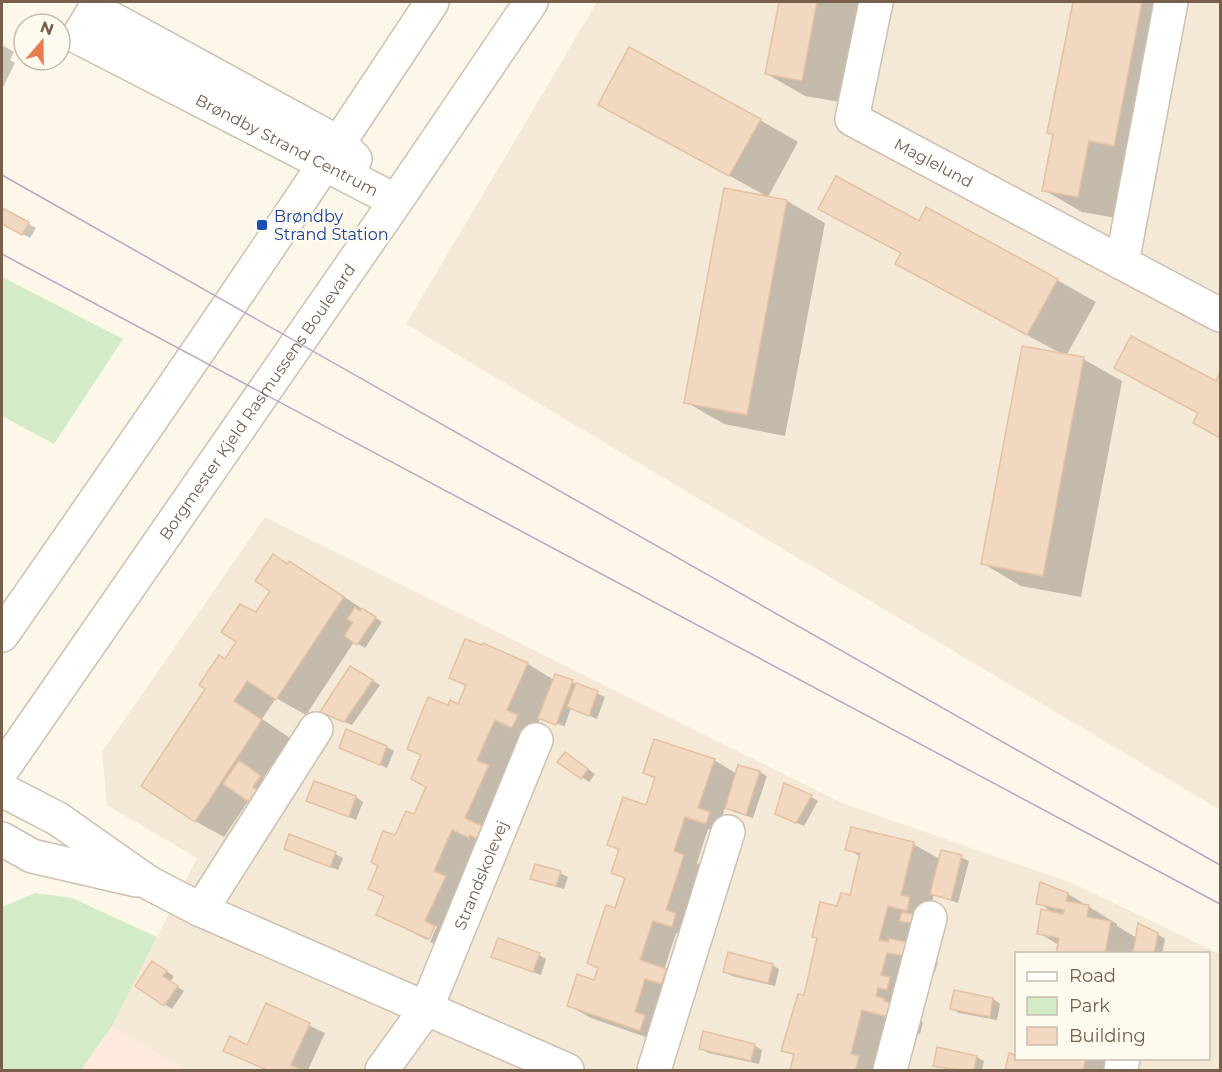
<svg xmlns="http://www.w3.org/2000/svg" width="1222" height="1072" font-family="Montserrat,sans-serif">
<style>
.residential{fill:#f4e9d7;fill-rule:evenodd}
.commercial{fill:#fde9dd}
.green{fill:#d3ebc7}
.shadow{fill:#0003}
.building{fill:#f2d8c1;stroke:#e5c0a1;stroke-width:1.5}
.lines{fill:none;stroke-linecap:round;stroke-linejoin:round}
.minor-casing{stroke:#cfbfae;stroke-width:36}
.minor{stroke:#fff;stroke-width:33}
.tram{stroke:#bba6c8;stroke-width:1.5}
.transit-dot{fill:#1a4fb4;stroke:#fffaf0;stroke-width:2}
.labels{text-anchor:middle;stroke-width:5;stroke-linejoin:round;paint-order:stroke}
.street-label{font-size:16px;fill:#785f4c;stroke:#fffaf0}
.transit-label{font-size:16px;fill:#164399;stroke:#fffaf0;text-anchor:start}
</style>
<rect width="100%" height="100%" fill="#fdf7e9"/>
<g class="residential">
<path d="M597,2H1220V810L406,324Z"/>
<path d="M265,517L842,803L1072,883L1220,954V1070H185L112,1026L197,858L107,805L102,752ZM1016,954H1208V1058H1016Z"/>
</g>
<path class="commercial" d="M112,1026L185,1070H81Z"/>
<g class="green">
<path d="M2,277L123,339L54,444L2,416Z"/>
<path d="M35,893L72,898L157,937L112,1026L81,1070H2V907Z"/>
</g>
<g class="shadow">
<path d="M781,2H884L840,102L805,96L767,74Z"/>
<path d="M1074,2H1185L1116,218L1082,212L1044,190L1055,135L1049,132Z"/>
<path d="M2,45L14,52L10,60L15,63L2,89Z"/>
<path d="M600,105L760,120L798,142L768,197Z"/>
<path d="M787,201L825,223L785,436L724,424L686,402Z"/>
<path d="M820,208L919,223L1057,280L1096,302L1066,356L1083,359L1122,381L1081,597L1021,586L982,563L1062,354L936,286L902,254Z"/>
<path d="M2,210L36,228L30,238L2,223Z"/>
<path d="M1220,375V437L1195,423Z"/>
<path d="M274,556L319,580L382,622L365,648L354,642L306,715L276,698L262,719L290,738L263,778L268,781L257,805L249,800L224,837L195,821L226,660L272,591Z"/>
<path d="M483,644L528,664L554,680L572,682L605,697L597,719L571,708L564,728V726L540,718L459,955L430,942L437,926H434L427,940L378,915L386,897L370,888L396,837L415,816L427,788L422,756L408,748L448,707L459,706L467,687L450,677Z"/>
<path d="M351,668L380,685L352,725L329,716Z"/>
<path d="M387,747L394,751L387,768L341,748Z"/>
<path d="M573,758L595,774L589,782L559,762Z"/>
<path d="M714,760L737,774L739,767L760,772L767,776L753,818L734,812L725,807L721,820L729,836L708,829L697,863L707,869L695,939L676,933L664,970L689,984L663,1043L591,1018L568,1005L595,982L626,880L613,872L620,851L608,844L647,807L656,779L644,773Z"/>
<path d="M356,797L363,802L356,820L308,800Z"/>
<path d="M811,797L818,801L804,826L776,814Z"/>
<path d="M913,844L940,859L961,857L969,861L958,903L934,894L930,910L911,946L938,962L935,972L916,969L905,1012L923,1022L920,1034L891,1026L881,1070H791L795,1056L783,1050L838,908L851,896L861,857L847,849Z"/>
<path d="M285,849L335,854L343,858L338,870Z"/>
<path d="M560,873L568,877L564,889L540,882L532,878Z"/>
<path d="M1068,894L1117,924V926L1137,938L1157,934L1165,939L1162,954H1057L1059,945L1039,933L1054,913L1038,903Z"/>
<path d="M539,955L546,959L541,975L493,957Z"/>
<path d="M152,963L174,976L170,982L184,991L172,1009L137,986Z"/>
<path d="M772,965L779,969L775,986L732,976L725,972Z"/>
<path d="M993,999L1000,1004L997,1020L959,1013L951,1009Z"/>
<path d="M267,1005L325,1033L308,1070H266L225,1050L248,1047Z"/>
<path d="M704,1033L755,1046L762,1050L759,1064L708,1053L701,1048Z"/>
<path d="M1010,1055L1016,1056V1058H1118L1115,1070H1008Z"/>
<path d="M977,1057L984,1061L982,1070H950L935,1065Z"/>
</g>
<g class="building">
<path d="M779,2H817L802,81L765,74Z"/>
<path d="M1073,2H1142L1114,146L1089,141L1078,197L1042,191L1053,134L1047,133Z"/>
<path d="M629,47L761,119L729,176L598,105Z"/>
<path d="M836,176L919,221L926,207L1058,279L1027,335L895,264L901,253L818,209Z"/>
<path d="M724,188L787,200L747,415L684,403Z"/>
<path d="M2,208L29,222L22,235L2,224Z"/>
<path d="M1131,336L1216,381L1220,372V438L1193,423L1198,413L1114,368Z"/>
<path d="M1022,346L1084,357L1043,576L981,564Z"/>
<path d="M273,554L287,564L289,561L344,597L276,700L247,681L234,701L262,720L195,822L141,786L205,689L199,685L219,655L225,659L236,642L221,632L240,604L256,612L270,591L255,581Z"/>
<path d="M355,607L360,611L362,608L376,617L357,645L344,636L353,622L347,619Z"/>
<path d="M465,639L482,645L483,643L528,663L507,710L518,715L512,728L495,720L477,760L489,765L465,818L482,826L477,839L470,835L469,838L452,830L434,871L446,876L425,921L435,926L429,939L376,915L384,896L368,889L378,866L371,862L383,831L395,835L406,811L414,814L426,787L411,779L421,755L407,749L428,697L448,705L450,700L458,704L466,685L449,678Z"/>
<path d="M350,666L373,680L344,722L320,712Z"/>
<path d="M555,674L573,680L556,725L538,718Z"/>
<path d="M576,683L598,691L589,716L567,707Z"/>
<path d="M346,729L387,746L380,765L339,748Z"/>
<path d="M654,739L715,759L698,808L710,812L706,824L685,817L674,851L684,855L666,910L676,913L672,927L653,921L640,960L667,969L661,984L645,979L635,1012L645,1015L640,1031L567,1006L577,974L594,980L598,968L587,963L606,905L615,908L625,878L611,873L619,849L607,845L623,797L646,805L655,777L643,773Z"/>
<path d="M565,752L588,769L581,779L557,762Z"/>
<path d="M239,760L261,776L253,787L258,790L249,802L223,784Z"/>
<path d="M738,765L760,771L746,815L725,808Z"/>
<path d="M314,781L356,796L349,817L306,801Z"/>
<path d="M784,783L812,795L796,823L775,814Z"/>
<path d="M851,827L914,842L901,895L910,897L907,911L888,906L879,940L888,942L889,938L909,943L906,956L887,953L881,975L890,977L887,990L878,988L876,996L885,999L884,1001L895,1004L891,1018L862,1010L851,1054L859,1056L856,1069L858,1070H790L794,1054L781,1051L798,994L804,995L817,938L812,937L820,902L837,906L841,893L850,895L860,853L845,850Z"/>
<path d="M289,834L336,852L330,867L284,849Z"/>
<path d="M941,850L962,855L951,900L930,894Z"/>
<path d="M535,864L561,871L556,886L530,879Z"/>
<path d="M1040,882L1068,893L1066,901L1089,905L1087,917L1111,921L1105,954H1056L1059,938L1037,934L1041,909L1063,914L1064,910L1036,904Z"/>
<path d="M902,912L913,914L911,923L899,921Z"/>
<path d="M1138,923L1158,933L1154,954H1133Z"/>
<path d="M498,938L540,953L533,972L491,957Z"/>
<path d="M728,952L773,964L768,983L723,972Z"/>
<path d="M152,961L167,971L163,976L178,986L164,1006L135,986Z"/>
<path d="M954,990L993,998L990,1017L950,1009Z"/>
<path d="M266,1003L310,1023L291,1065L301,1070H267L223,1051L230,1036L247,1045Z"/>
<path d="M703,1031L755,1044L751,1061L699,1049Z"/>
<path d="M937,1047L977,1056L974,1070H960L933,1066Z"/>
<path d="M1009,1053L1016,1055V1058H1086L1083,1070H1005Z"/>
</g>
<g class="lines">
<g class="minor-casing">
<g id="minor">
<path id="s1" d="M99,2L78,37L396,201"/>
<path id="s2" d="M876,2L852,119L1220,315"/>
<path d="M94,9L339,143L355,159"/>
<path d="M1122,263L1171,2"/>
<path d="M2,635C148,426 292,215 432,2"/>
<path id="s3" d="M2,770L396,201L531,2"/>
<path d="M2,790L58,819L149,883L201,910L567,1070"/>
<path d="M2,839L32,856L136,880"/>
<path d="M201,910L316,729"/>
<path id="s4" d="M382,1070L426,1009L536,740"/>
<path d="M654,1070L728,832"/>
<path d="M890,1070L930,918"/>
<path d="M1121,1070L1123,1058"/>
</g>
</g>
<use href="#minor" class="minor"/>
<g class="tram">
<path d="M2,175L1220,865"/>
<path d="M2,254L1220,904"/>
</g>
</g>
<rect class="transit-dot" x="256" y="219" width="12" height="12" rx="3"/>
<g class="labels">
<g class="street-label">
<text dy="6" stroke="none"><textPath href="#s1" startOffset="276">Brøndby Strand Centrum</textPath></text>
<text dy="6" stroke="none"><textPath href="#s2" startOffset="212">Maglelund</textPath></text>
<text dy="6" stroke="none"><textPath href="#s3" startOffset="448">Borgmester Kjeld Rasmussens Boulevard</textPath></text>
<text dy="6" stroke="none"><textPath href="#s4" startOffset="220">Strandskolevej</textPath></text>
</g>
<g class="transit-label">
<text x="274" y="222">Brøndby<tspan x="274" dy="18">Strand Station</tspan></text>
</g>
</g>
<rect width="1222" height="1072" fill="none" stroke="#785f4c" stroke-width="6"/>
<rect x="1015" y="952" width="195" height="108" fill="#fffaf0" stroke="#c9bcae" stroke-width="1.5"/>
<rect x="1027" y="972" width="30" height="9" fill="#ffffff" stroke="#c9bcae" stroke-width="1.5"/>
<text x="1069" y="982" font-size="18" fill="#785f4c">Road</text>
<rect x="1027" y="997" width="30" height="18" fill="#d3ebc7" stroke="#c9bcae" stroke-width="1.5"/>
<text x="1069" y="1012" font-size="18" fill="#785f4c">Park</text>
<rect x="1027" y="1027" width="30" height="18" fill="#f2d8c1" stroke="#c9bcae" stroke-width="1.5"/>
<text x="1069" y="1042" font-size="18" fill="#785f4c">Building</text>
<g transform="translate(42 42) rotate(20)"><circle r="28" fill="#fffaf0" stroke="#c9bcae" stroke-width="1.5"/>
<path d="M0-4.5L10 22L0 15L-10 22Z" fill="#e67c4f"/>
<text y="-9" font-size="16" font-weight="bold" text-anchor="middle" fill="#785f4c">N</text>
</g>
</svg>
